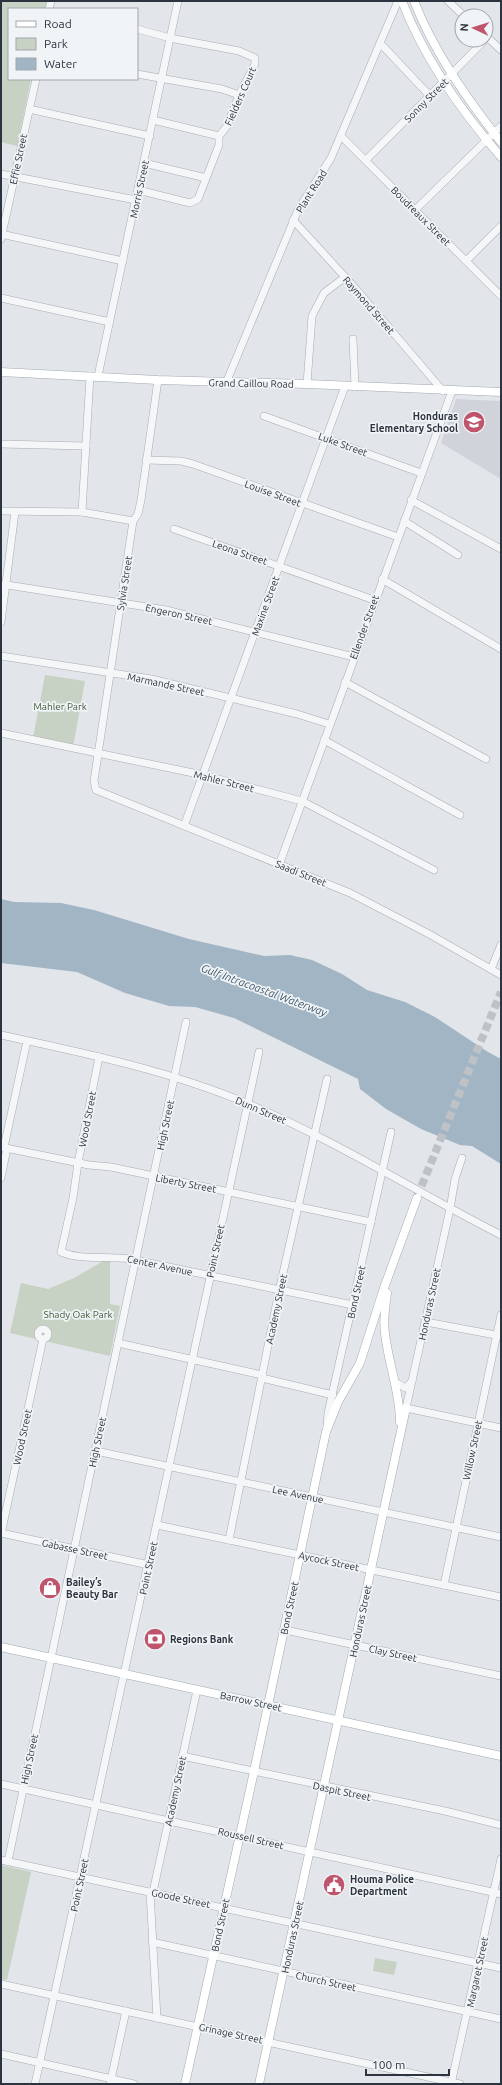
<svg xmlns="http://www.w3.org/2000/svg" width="502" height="2085" font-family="Ubuntu,sans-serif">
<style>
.built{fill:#d0d4da}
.green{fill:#c8d2c4}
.water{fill:#a1b5c5}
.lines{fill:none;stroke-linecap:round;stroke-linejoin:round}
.major-tunnel{stroke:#bec2c7;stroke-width:8;stroke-dasharray:8 4;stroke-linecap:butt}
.minor-casing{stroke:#a8acb3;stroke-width:8}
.major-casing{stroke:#a2aab3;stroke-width:9}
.minor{stroke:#f4f6f7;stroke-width:7}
.major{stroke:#fff;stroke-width:8}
.labels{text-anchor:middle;stroke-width:3.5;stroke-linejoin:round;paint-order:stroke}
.street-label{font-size:10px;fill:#2c343f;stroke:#f1f4f6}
.poi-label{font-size:10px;font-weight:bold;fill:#2c343f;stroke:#f1f4f6;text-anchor:start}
.park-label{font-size:10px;fill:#43593b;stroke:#f1f4f6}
.water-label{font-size:11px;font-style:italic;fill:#3a556e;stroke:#f1f4f6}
</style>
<rect width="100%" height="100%" fill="#e2e5e9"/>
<path class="built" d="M456,399L501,401V479L441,443Z"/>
<g class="green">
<path d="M1,1H47L45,9H9V79H31L17,146L1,142Z"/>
<path d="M45,675L85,681L73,747L33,738Z"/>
<path d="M110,1257V1304L120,1306L110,1356L10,1333L21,1283L48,1289L76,1277Z"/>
<path d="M1,1865L31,1872L7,1980L1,1979Z"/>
<path d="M375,1958L397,1962L394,1975L373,1971Z"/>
</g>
<path class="water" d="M1,899L14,902L61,903L94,910L189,939L264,956L290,955L312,960L342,974L367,990L405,1002L435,1017L488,1052L501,1059V1164L472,1146L460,1145L421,1129L386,1109L360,1089L358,1079L234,1018L195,1007L169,1006L125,993L77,972L1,963Z"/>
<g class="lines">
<path class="major-tunnel" d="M417,1197L501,992"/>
<g class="minor-casing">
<g id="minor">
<path d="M448,1L464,16"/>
<path d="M49,9L51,1"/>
<path d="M137,29L170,38L239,51L255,58V64L239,95L227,126L219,136V145L198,199L190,203L138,190"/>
<path d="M486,36L501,50"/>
<path d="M380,43L430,96"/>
<path d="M137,74L222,89L239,95"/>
<path d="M29,109L150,136"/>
<path d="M153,120L219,136"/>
<path d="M341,136L501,296"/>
<path d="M366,160L485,40"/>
<path d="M144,163L206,178"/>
<path d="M1,174L136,200"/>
<path d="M415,210L501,126"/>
<path d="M293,220L356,289L443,391"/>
<path d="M1,234L123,261"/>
<path d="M1,239L36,79"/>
<path d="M466,261L501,226"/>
<path d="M1,298L110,322"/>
<path d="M353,339L355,387"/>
<path d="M98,376L178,1"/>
<path d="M158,380L141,500L138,514L133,521L94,781L96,790L350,893L429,934L501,975"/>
<path d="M226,383L298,210L331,158L398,1"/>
<path d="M307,384L312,316L324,293L345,277"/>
<path d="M264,416L421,473"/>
<path d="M1,444L86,446"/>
<path d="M146,460L181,461L193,464L398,537"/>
<path d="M411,500L501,549"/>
<path d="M1,511L82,512L133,521"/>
<path d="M82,512L90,376"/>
<path d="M404,521L458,555"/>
<path d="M174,529L374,600"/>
<path d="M382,579L501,649"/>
<path d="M1,584L166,610L354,657"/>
<path d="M1,622L15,512"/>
<path d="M1,656L151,679L297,714L329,724"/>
<path d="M345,682L486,759"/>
<path d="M1,733L203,775L302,801L434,870"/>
<path d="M324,740L460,815"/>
<path d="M184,826L345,386"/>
<path d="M279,865L452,391"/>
<path d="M491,969L501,945"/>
<path d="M1,1035C84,1053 167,1070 246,1103C334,1139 416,1192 501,1235"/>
<path d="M99,1057L78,1163L73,1198L61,1252C83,1261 106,1255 130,1259L353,1305"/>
<path d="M1,1147L89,1165L111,1167L371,1222"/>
<path d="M4,1147L27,1041"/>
<path d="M462,1158L455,1179L450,1209L406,1408L501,1428"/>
<path d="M1,1178L7,1148"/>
<path d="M426,1322L501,1336"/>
<circle cx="43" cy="1334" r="5"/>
<path d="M118,1343L262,1375"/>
<path d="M262,1378L333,1395"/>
<path d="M396,1383L406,1388L412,1381"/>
<path d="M327,1427L328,1413L391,1132"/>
<path d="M96,1451L501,1537"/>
<path d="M157,1525L501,1597"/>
<path d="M1,1533L149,1565"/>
<path d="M1,1534L43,1339"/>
<path d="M229,1540L279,1291L327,1079"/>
<path d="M444,1585L501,1315"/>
<path d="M285,1630L501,1676"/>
<path d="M182,1756L445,1811L501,1825"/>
<path d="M1,1784L501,1894"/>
<path d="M1,1860L501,1968"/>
<path d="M8,1861L186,1022"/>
<path d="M150,1892L157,2018"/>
<path d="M153,1892L197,1690"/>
<path d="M152,1942L501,2019"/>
<path d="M1,1984L460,2084"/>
<path d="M1,2054L134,2084"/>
<path d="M35,2084L259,1052"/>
<path d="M110,2084L126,2011"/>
<path d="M451,2084L501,1859"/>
</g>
</g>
<g class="major-casing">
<g id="major">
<path d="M402,1C424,58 461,111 501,157"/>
<path d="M414,1C434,52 467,99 501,142"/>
<path d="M1,372L158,380L307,384L501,392"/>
<path d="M387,1293C385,1307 383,1320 385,1333C388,1363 400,1391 400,1422"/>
<path d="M1,1647L501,1756"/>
<path d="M185,2084L253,1776L326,1432L338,1402L360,1363L384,1288L417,1198"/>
<path d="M259,2084L406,1408"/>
</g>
</g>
<use href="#minor" class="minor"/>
<use href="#major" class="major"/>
</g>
<defs>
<g id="school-disc" transform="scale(1.15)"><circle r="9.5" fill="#bf556d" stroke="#f1f4f6"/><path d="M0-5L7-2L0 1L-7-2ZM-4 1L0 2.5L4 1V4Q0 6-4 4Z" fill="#fff"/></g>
<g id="shop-disc" transform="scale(1.15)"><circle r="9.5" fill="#bf556d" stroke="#f1f4f6"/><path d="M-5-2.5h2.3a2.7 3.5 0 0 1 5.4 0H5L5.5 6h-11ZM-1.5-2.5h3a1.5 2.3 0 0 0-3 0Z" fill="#fff"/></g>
<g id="bank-disc" transform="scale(1.15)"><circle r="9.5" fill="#bf556d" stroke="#f1f4f6"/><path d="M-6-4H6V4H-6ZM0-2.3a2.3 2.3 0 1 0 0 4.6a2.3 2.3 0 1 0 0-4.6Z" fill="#fff"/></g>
<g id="civic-disc" transform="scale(1.15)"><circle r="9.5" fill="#bf556d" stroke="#f1f4f6"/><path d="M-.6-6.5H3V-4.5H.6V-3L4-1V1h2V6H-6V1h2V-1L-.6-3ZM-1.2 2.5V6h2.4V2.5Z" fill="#fff"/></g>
</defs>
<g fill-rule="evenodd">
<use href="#school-disc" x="474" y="422"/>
<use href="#shop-disc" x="50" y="1588"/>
<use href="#bank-disc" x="155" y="1639"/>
<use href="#civic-disc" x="334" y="1885"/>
</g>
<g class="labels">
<g class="street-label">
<text transform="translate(240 96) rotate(-66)" y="4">Fielders Court</text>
<text transform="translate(426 100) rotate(-45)" y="4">Sonny Street</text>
<text transform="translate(18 159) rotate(-78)" y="4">Effie Street</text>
<text transform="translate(139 189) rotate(-78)" y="4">Morris Street</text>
<text transform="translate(311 191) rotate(-58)" y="4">Plant Road</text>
<text transform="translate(421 216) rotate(45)" y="4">Boudreaux Street</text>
<text transform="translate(369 305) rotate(49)" y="4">Raymond Street</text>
<text transform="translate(251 383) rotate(1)" y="4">Grand Caillou Road</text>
<text transform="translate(343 444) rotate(20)" y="4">Luke Street</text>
<text transform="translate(273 493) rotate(20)" y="4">Louise Street</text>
<text transform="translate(240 552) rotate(19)" y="4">Leona Street</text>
<text transform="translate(124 583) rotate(-81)" y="4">Sylvia Street</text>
<text transform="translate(265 606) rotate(-70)" y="4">Maxine Street</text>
<text transform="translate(179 614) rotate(12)" y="4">Engeron Street</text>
<text transform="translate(364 627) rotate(-70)" y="4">Ellender Street</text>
<text transform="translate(166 684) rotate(12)" y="4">Marmande Street</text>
<text transform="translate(224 781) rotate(14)" y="4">Mahler Street</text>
<text transform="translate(301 873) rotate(22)" y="4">Saadi Street</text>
<text transform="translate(261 1110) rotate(23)" y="4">Dunn Street</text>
<text transform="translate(87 1119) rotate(-79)" y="4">Wood Street</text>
<text transform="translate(165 1125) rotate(-78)" y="4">High Street</text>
<text transform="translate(186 1183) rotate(11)" y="4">Liberty Street</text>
<text transform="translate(215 1251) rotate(-78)" y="4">Point Street</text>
<text transform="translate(160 1265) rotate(12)" y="4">Center Avenue</text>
<text transform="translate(356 1292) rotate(-78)" y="4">Bond Street</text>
<text transform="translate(429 1304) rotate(-78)" y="4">Honduras Street</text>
<text transform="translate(276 1309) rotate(-78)" y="4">Academy Street</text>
<text transform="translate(22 1437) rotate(-78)" y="4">Wood Street</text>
<text transform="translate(97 1442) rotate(-78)" y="4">High Street</text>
<text transform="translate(472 1450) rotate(-78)" y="4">Willow Street</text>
<text transform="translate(298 1494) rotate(12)" y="4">Lee Avenue</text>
<text transform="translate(75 1549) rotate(12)" y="4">Gabasse Street</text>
<text transform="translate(329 1561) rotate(12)" y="4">Aycock Street</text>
<text transform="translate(148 1568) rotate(-78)" y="4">Point Street</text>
<text transform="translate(289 1608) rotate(-78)" y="4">Bond Street</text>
<text transform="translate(360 1621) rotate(-78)" y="4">Honduras Street</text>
<text transform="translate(393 1653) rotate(12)" y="4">Clay Street</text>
<text transform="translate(251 1701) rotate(12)" y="4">Barrow Street</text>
<text transform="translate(29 1759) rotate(-78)" y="4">High Street</text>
<text transform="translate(175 1791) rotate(-78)" y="4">Academy Street</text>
<text transform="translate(342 1791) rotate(12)" y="4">Daspit Street</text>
<text transform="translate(251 1838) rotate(13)" y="4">Roussell Street</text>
<text transform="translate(79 1885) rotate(-78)" y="4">Point Street</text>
<text transform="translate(181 1898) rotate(12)" y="4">Goode Street</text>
<text transform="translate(220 1925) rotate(-78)" y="4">Bond Street</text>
<text transform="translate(292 1937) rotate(-78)" y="4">Honduras Street</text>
<text transform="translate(477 1972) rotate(-78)" y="4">Margaret Street</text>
<text transform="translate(326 1981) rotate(12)" y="4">Church Street</text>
<text transform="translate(231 2033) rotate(12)" y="4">Grinage Street</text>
</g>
<g class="poi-label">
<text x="458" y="420" text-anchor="end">Honduras<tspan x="458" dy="12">Elementary School</tspan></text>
<text x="66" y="1586">Bailey’s<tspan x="66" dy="12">Beauty Bar</tspan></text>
<text x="170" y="1643">Regions Bank</text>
<text x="350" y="1883">Houma Police<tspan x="350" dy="12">Department</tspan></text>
</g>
<g class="park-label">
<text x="60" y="710">Mahler Park</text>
<text x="78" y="1318">Shady Oak Park</text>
</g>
<g class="water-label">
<text transform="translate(264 990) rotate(20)" y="4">Gulf Intracoastal Waterway</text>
</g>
</g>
<rect width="502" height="2085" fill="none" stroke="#2c343f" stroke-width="4"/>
<rect x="8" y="8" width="130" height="72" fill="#f1f4f6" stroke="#a2a7ad"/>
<rect x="16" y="21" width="20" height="6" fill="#ffffff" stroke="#a2a7ad"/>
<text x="44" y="28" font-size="12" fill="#2c343f">Road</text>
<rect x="16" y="38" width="20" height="12" fill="#c8d2c4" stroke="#a2a7ad"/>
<text x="44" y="48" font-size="12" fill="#2c343f">Park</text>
<rect x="16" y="58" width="20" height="12" fill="#a1b5c5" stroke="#a2a7ad"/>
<text x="44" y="68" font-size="12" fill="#2c343f">Water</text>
<g transform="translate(474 28) rotate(274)"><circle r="19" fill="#f1f4f6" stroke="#a2a7ad"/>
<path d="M0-3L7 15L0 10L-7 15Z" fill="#bf556d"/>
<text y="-6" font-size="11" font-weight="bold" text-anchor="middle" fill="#2c343f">N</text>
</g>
<path d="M366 2069v6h83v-6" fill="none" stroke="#2c343f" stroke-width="2"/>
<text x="372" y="2069" font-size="12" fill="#2c343f" stroke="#f1f4f6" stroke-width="3" paint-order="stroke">100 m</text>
</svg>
